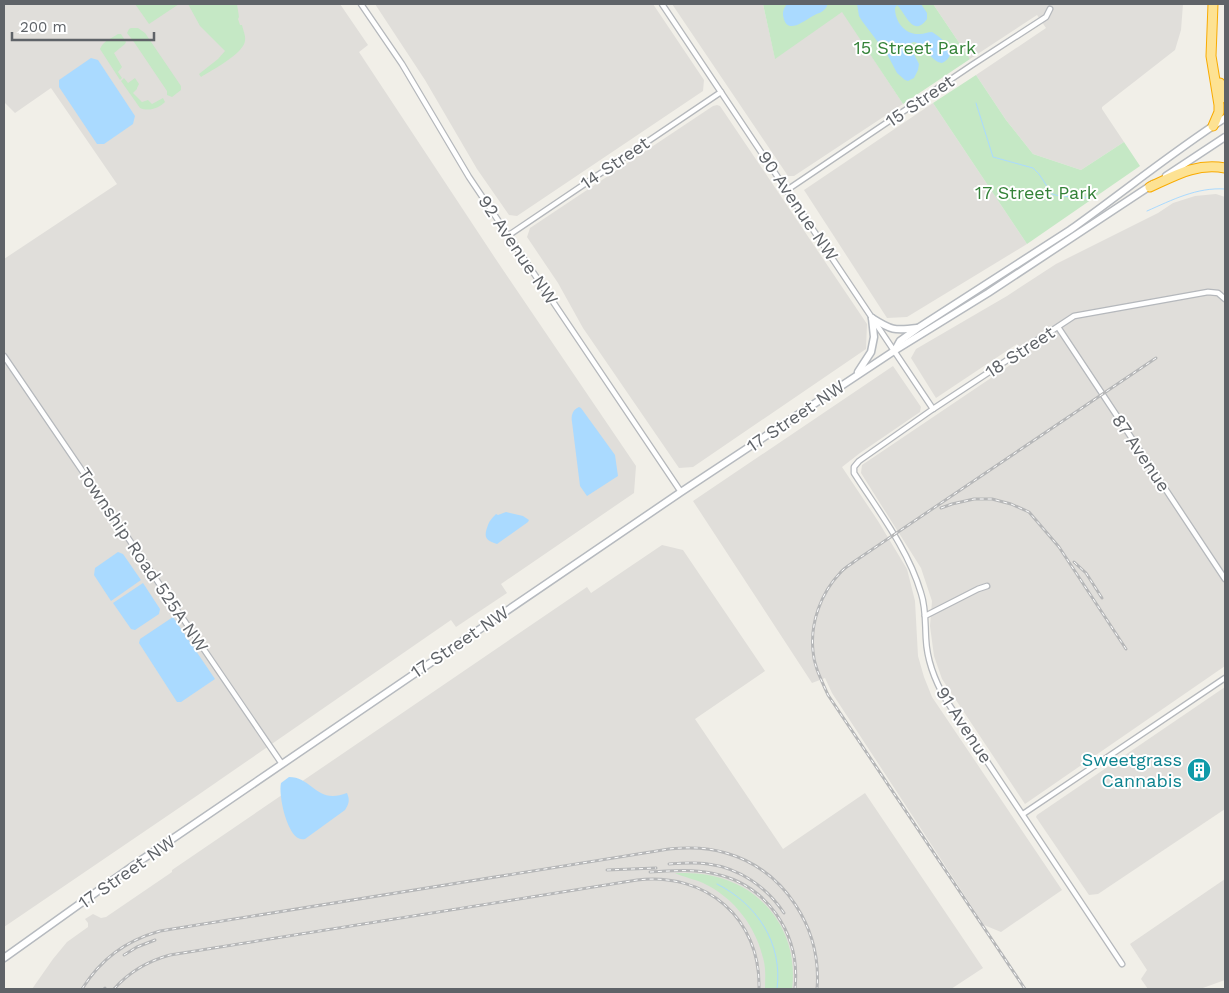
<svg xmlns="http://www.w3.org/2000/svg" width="1229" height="993" font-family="'Work Sans',sans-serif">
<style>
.industrial{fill:#e0deda}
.green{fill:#c5e8c5}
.water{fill:#aadaff}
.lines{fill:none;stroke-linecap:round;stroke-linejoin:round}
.stream{stroke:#aadaff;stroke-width:1}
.street-casing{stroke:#b5b8bc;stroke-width:7}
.secondary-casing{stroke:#b6babf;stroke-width:9}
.highway-casing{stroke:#f9ab00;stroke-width:11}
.street{stroke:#fff;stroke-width:4.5}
.secondary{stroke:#fff;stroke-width:6}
.highway{stroke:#fde293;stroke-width:9}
.rail-casing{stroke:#b6b7b8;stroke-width:3}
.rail{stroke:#fff;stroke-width:1;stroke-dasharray:4;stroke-linecap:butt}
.labels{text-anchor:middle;stroke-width:4;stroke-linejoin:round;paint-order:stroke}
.park-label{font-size:18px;fill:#348238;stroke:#fff}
.street-label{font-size:18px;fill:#5f6368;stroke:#fff}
.culture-label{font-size:18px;fill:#0d838f;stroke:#fff;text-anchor:end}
</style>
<rect width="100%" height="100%" fill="#f1efe8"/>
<g class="industrial">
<path d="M4,4H340L368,45L359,52L495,258L636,466L634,493L501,584L507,593L456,627L451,620L198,795L4,927V259L117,184L51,88L15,113L4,102Z"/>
<path d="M375,4H653L704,80L703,91L517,216L509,215L477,169L425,80Z"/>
<path d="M672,4H763L775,58L842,11L903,104L794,176H788Z"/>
<path d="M933,4H1183L1181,30L1175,50L1102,107V109L1124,142L1081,170L1033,154L1006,120L976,75L1046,28L1037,15L970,59Z"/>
<path d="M933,103L1027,244L907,317L887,318L804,190Z"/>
<path d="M717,105L720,106L867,324L866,349L693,467L679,468L583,328L558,283L527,237L530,228L713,106Z"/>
<path d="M1216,194L1225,197V666L1025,804L942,679L934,656L930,626L932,601L921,568L861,473L862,465L1025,355L1017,344L936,398L911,358L916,349L1007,296L1056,264L1158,213L1173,203L1195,196Z"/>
<path d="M893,366L921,407L920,412L860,453L842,467L878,521L907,569L915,601L918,656L924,677L932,697L1062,890L1001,932L984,925L832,693L825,678L812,683L693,501Z"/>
<path d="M662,545L683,550L765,671L695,719L783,849L865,793L983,968L951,989H32L53,959L67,942L88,927V923L85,919L93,914L101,918L106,917L172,872V870L587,587L591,593Z"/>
<path d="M1225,687V809L1098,894L1089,895L1036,817L1037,815Z"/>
<path d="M1225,879V980L1200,989H1148L1141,979L1147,970L1130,944Z"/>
</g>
<g class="green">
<path d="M135,4H179L149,24Z"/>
<path d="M188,4H237L239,17L238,19L240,25H242C243,30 246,36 245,41C243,54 212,70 201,77L199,74L218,59L225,51L200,26Z"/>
<path d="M763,4H933L970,59L903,104L842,12L775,59Z"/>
<path d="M131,28H138L145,33L181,86V90L172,97L167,95V91L134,42L127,33L129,29Z"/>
<path d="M118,34H121L126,42L125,44L114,53L122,67L118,72L122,78L120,80L100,49C103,41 112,38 118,34Z"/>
<path d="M976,75L1006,120L1033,154L1081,170L1124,142L1140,166L1027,244L933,103Z"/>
<path d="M124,78L128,83L135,78L139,84L137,88V89L133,93L142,102L148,100L152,104L163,98L165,102C159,108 149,112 140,108L121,81Z"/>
<path d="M675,873C689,873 703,873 717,877C768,890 799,937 792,989H765C765,980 766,971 764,962C757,928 735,898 703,883C694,879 683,877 675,873Z"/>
</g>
<g class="water">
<path d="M787,4H827V6C824,13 817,13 811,17C801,23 786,35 783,15C783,10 784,8 787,4Z"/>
<path d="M857,4H921L927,13V19C913,39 905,12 897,5L895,8C895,22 905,35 920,34C924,34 928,32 932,32C942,38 961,54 942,63C929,61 927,45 914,42L911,43L910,46L911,49L917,60L919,64L918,70L914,78L908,81L905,80L897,73L887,54L862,21L859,16Z"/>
<path d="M91,58L98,60L135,116L133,124L104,144H97L59,87V80Z"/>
<path d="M579,407L581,408L615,455L618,476L587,496L580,486L572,422C571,416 572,410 579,407Z"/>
<path d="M506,512L523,516L529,520L528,522L497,544C484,540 484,536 488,525C490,520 492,518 496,514L498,515Z"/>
<path d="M118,552L123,554L141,580L111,601L94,575L95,568Z"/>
<path d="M143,583L160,609L159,614L135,630L131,629L113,603Z"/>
<path d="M173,617L215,679L181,702H177L139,643L140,639Z"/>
<path d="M289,777C313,777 316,805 347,793C350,800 349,804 345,810L305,839C288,844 278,795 281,783Z"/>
</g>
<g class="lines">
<g class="stream">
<path d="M976,103L993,157L1033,168L1039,174L1052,194L1059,196L1096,198"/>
<path d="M1147,211C1172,200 1197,187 1225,189"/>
<path d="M717,884C757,904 783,943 777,989"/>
</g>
<g class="street-casing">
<g id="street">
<path d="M361,4L402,64L469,177L681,492"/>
<path d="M662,4L933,409"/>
<path d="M787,190L972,65L1046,17L1050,9"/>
<path d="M509,235L721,92"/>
<path d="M1058,327L1225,579"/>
<path d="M4,356L282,764"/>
<path d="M925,616L978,589L987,586"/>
<path d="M1023,814L1225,678"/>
<path d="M1122,964L946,700C935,681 927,661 926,639C925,623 926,608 921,593C908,549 879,512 854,473V467L859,461L933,409L1074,316L1208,292L1218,293L1225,299"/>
</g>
</g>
<g class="secondary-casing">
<g id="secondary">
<path d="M1166,176L1225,137"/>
<path d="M872,318C891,330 894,331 917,328"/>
<path d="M895,350L900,341L918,328L1070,230C1122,193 1171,153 1225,118"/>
<path d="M858,372L871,352L874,337L872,318"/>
<path d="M4,958L137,863L681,492L894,351L988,293L1153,184"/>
</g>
</g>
<g class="highway-casing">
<g id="highway">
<path d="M1213,4L1211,56L1219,105V112L1213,126"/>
<path d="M1220,83L1225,98"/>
<path d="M1150,187C1176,175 1196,163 1225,168"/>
</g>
</g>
<use href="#street" class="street"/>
<use href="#secondary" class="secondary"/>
<use href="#highway" class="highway"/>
<g class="rail-casing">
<g id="rail">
<path d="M941,508L952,504L974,499H992L1011,504L1029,512L1059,547L1126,649"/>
<path d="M1074,562L1086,573L1102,598"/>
<path d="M669,864C682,863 695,862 708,864C739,868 767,887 784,913"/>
<path d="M607,870L656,868"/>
<path d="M650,872C670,871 691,869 711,873C767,883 801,934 795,989"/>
<path d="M124,955L137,947L155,940"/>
<path d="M82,989C101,959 125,941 160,931L669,849C688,847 707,847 726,853C785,870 822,929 817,989"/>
<path d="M104,989L105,988"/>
<path d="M114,989C129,972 148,961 170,955L637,880C706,872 761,918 759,989"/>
<path d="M1025,989L828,695C822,681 814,667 813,651C810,623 821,593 840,573C844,568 850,565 855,561L1156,358"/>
</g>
</g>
<use href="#rail" class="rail"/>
</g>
<defs>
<g id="building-disc" transform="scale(1.25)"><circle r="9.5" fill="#0f9aa8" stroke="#fff"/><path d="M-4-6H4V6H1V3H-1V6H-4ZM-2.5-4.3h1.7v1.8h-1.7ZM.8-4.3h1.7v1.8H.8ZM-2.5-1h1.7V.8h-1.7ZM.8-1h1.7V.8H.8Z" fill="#fff"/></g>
</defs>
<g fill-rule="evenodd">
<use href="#building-disc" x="1199" y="770"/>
</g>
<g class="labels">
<g class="park-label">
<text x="915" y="54">15 Street Park</text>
<text x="1036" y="199">17 Street Park</text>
</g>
<g class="street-label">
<text transform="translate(920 101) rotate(-34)" y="6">15 Street</text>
<text transform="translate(615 163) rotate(-34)" y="6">14 Street</text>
<text transform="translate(798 206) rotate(56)" y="6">90 Avenue NW</text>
<text transform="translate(518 250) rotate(56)" y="6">92 Avenue NW</text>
<text transform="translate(1020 352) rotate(-33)" y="6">18 Street</text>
<text transform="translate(796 416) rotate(-34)" y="6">17 Street NW</text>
<text transform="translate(1141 453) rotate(56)" y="6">87 Avenue</text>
<text transform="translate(143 560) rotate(56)" y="6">Township Road 525A NW</text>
<text transform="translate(460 642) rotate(-34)" y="6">17 Street NW</text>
<text transform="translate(964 725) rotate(57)" y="6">91 Avenue</text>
<text transform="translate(127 872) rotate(-35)" y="6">17 Street NW</text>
</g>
<g class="culture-label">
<text x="1182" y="766">Sweetgrass<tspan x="1182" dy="21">Cannabis</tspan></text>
</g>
</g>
<rect width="1229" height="993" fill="none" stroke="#5f6368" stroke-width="10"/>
<path d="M12 32v8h142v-8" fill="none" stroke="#5f6368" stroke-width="2.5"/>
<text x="20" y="32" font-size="15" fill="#5f6368" stroke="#ffffff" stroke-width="4" paint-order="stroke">200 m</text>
</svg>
